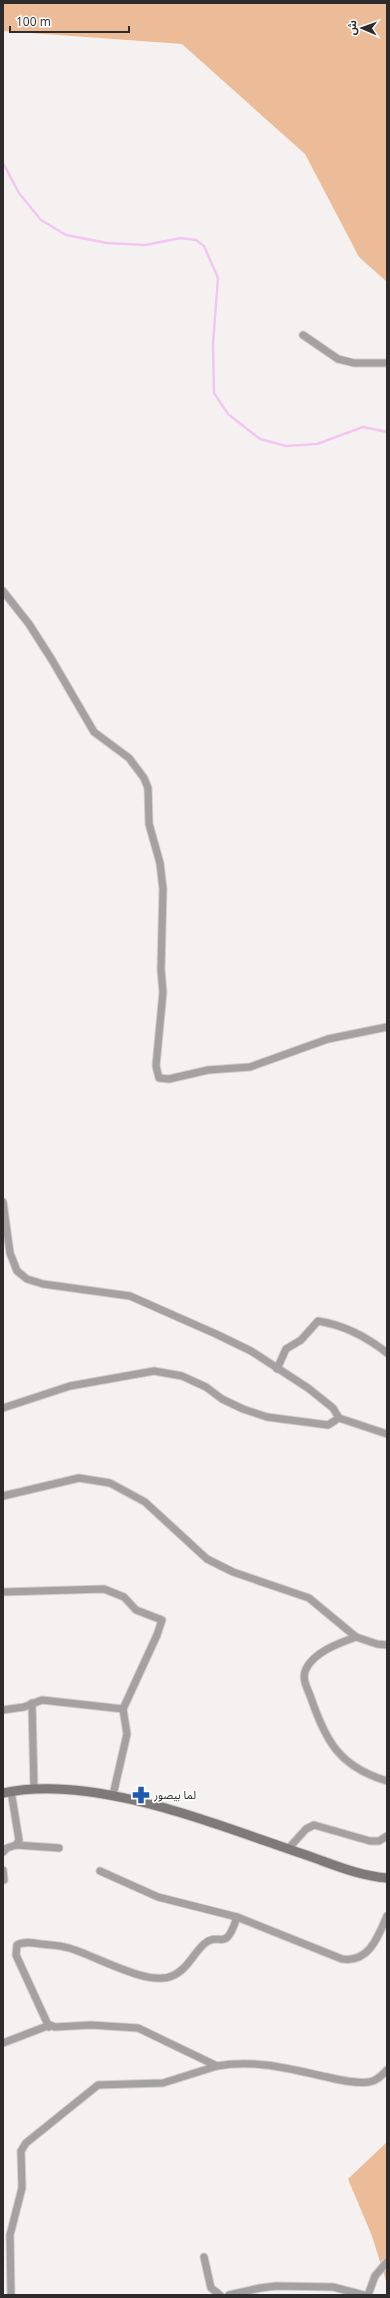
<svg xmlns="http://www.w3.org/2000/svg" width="390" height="2298" font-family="'Open Sans','Noto Sans Arabic',sans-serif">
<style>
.green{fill:#ebbc97}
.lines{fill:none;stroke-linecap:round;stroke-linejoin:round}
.stream{stroke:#f3c6f2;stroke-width:2.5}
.street-casing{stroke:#d2cdcd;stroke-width:9}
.secondary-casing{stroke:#d2cdcd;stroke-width:11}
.street{stroke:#a3a1a1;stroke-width:7}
.secondary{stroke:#7e7a79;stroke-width:9}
.labels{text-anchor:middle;stroke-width:3.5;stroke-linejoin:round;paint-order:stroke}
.poi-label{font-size:11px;fill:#2d2b2b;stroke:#fff;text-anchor:start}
</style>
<rect width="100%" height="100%" fill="#f6f1f1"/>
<g class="green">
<path d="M3,3H387V282L359,257L305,154L182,44L3,31Z"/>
<path d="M387,2142V2284L372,2236L348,2179Z"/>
</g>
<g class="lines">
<path class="stream" d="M3,163L19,193L41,220L66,235L107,243L145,245L181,238L196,240L204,246L218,278L213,344L214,393L228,414L260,439L286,446L317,444L363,427L387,432"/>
<g class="street-casing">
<g id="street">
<path d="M303,335L338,359L354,363H387"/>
<path d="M3,591L29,624L52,660L94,732L129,758L144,778L148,788L149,824L160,863L163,889L161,970L163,992L156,1066L159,1078L169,1079L208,1070L250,1067L328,1039L387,1027"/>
<path d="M3,1202L10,1253L17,1271L27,1279L43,1284L130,1296L216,1334L251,1351L308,1388L333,1408L339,1418"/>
<path d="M277,1369L286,1349L301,1340L318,1321C343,1325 367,1337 387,1353"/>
<path d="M3,1408L70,1386L154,1371L182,1376L206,1387L222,1399L243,1409L267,1417L328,1425L339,1418L387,1434"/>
<path d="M3,1496L79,1478L110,1483L145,1502L207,1559L233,1572L309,1598L356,1637L377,1644L387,1645"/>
<path d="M3,1592L104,1589L124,1597L136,1610L162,1620L157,1635L123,1709"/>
<path d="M356,1637C339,1643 314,1652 306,1669C301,1679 308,1689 311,1698C326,1742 340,1767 387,1781"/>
<path d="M32,1703L34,1788"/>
<path d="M3,1710L24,1707L42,1700L123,1709L127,1734L113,1795"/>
<path d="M16,1845L59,1848"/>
<path d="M288,1849L306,1829L314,1825L370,1841H379L387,1836"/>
<path d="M3,1852L7,1848L16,1845L19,1840L11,1791"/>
<path d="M3,1870L4,1880"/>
<path d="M100,1871L158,1897L237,1917L342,1959C369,1963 378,1937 387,1916"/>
<path d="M49,2027L16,1955L17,1945C24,1941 34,1943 41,1944C50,1945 60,1945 69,1948C94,1955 148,1987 172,1976C187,1970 193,1954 204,1944C220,1930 225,1955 237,1917"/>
<path d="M3,2043L50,2025L55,2027L91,2025L138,2028L217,2066L163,2083L98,2085L26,2143L21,2151L22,2188L10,2235L11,2295"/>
<path d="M217,2066C255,2059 290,2069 327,2077C340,2080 356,2084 369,2082C377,2081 382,2075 387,2070"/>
<path d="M204,2257L211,2288L220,2295"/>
<path d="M229,2295L260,2288L276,2286L333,2287L364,2295"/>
<path d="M368,2295L375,2276L387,2262"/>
</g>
</g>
<g class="secondary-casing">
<path id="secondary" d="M3,1793C94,1773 219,1826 306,1855C332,1864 359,1876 387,1878"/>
</g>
<use href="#street" class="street"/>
<use href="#secondary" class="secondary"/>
</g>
<defs>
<g id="pharmacy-bare" transform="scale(1.38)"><path d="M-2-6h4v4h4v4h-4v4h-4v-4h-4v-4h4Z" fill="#1f5bac" stroke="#fff" stroke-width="2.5" paint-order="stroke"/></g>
</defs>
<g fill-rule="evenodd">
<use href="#pharmacy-bare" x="141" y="1795"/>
</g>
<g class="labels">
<g class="poi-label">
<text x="154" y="1799">لما بيصور</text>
</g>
</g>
<rect width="390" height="2298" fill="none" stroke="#2d2b2b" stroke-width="8"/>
<g transform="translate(362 28) rotate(272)" stroke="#ffffff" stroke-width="3" paint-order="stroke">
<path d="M0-3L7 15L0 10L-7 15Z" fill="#2d2b2b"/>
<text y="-6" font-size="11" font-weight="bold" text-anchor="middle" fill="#2d2b2b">ش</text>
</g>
<path d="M10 26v6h119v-6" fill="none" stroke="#2d2b2b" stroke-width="2"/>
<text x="16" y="26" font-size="12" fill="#2d2b2b" stroke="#ffffff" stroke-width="3" paint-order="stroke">100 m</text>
</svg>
